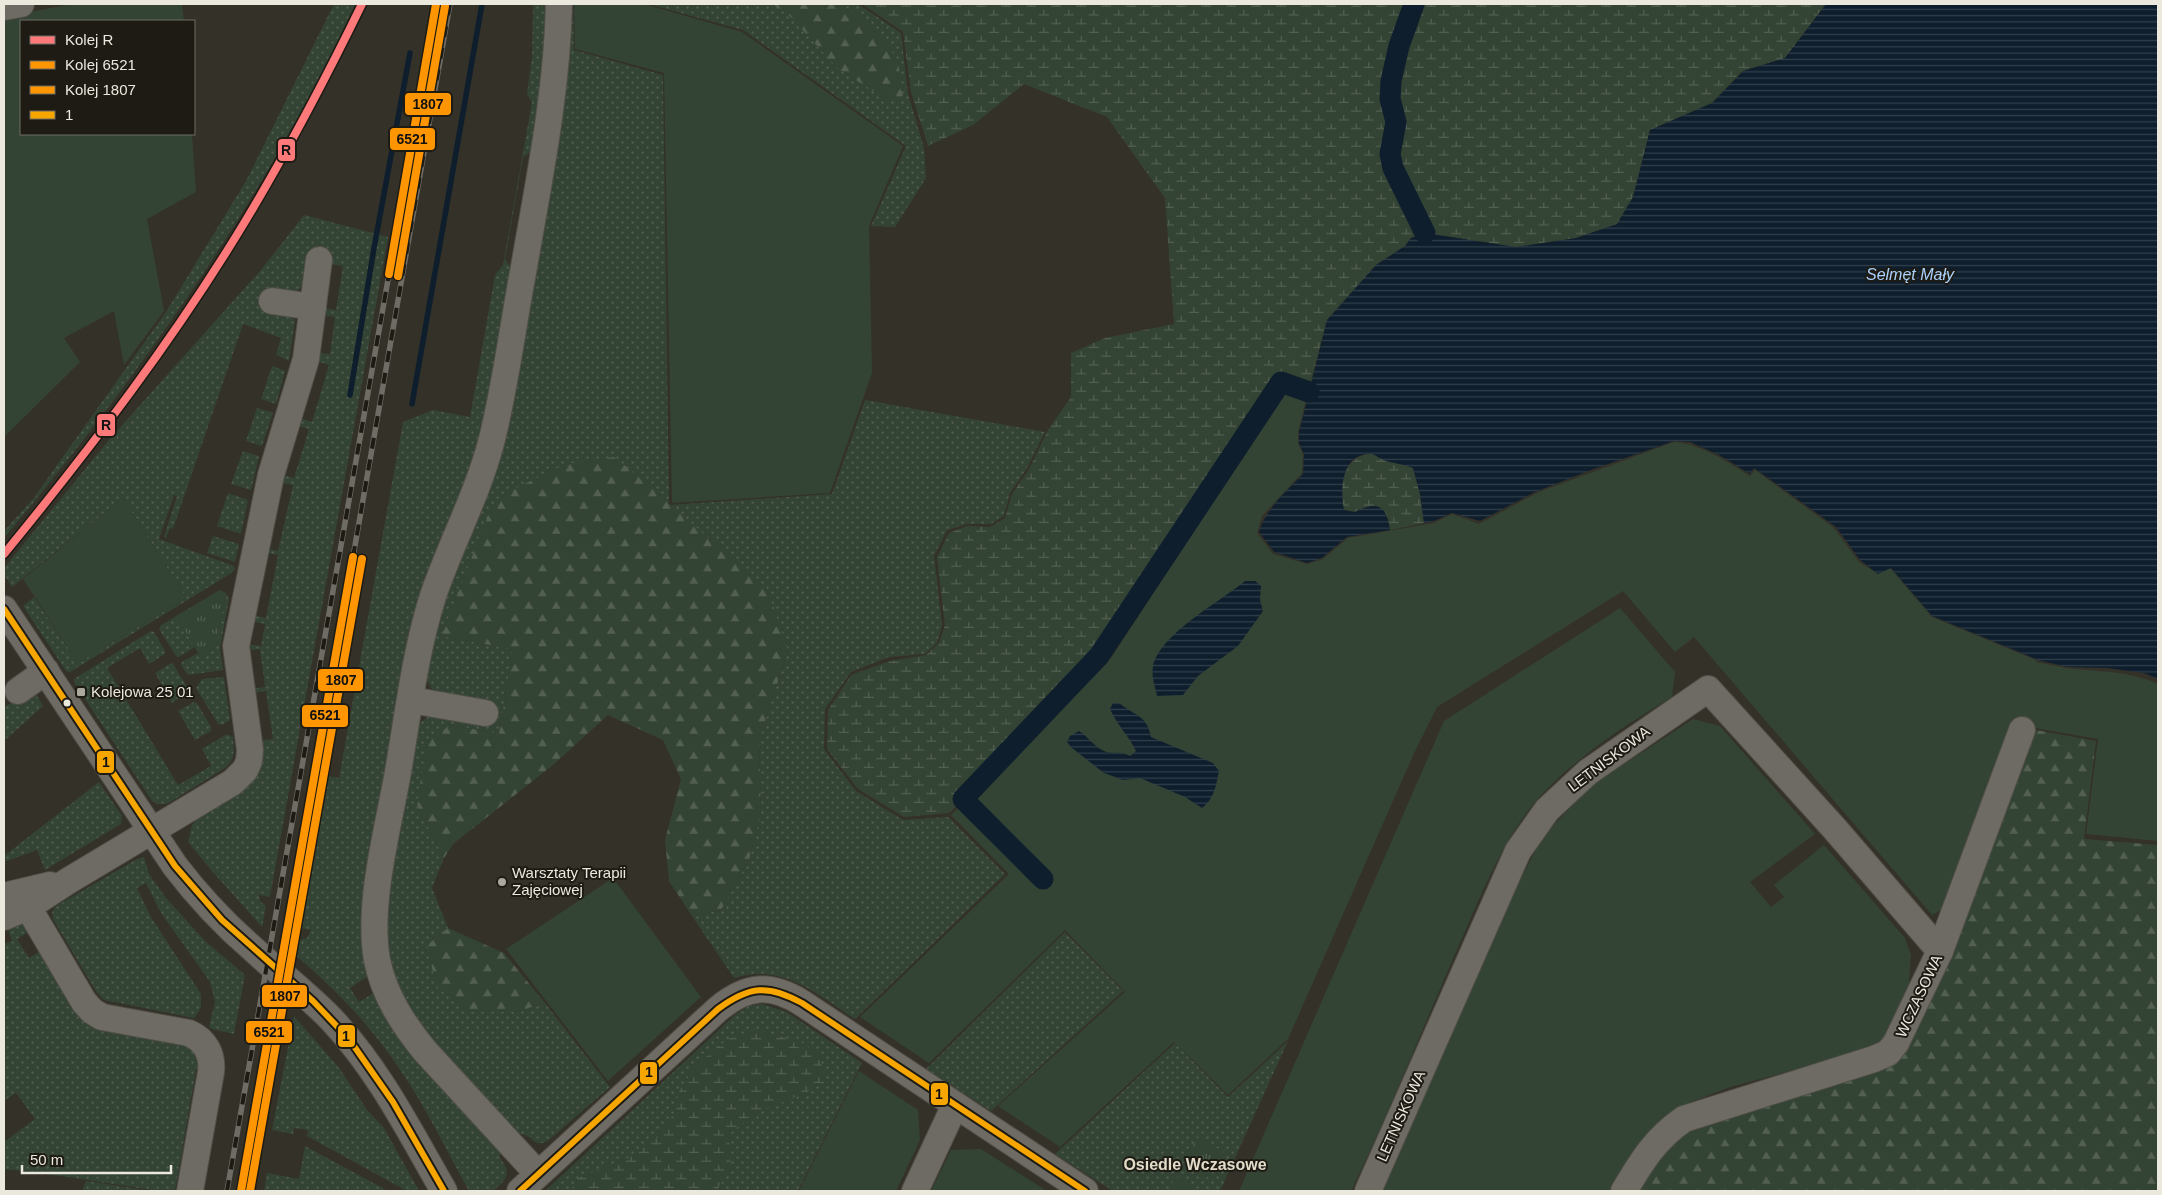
<svg xmlns="http://www.w3.org/2000/svg" width="2162" height="1195" font-family="Helvetica,sans-serif">
<style>
.grass{fill:url(#grass-dots)}
.forest{fill:url(#forest-firs)}
.wetland{fill:url(#wetland-marsh)}
.park{fill:url(#park-tufts)}
.garden{fill:#344434}
.water{fill:url(#water-rules)}
.lines{fill:none;stroke-linecap:round;stroke-linejoin:round}
.stream{stroke:#0e1e2d;stroke-width:5.5}
.canal{stroke:#0e1e2d;stroke-width:21}
.minor-casing{stroke:#514e47;stroke-width:28}
.minor{stroke:#6d6b64;stroke-width:26}
.rail-casing{stroke:#6e6c65;stroke-width:5.5}
.rail{stroke:#1d1b14;stroke-width:4;stroke-dasharray:11;stroke-linecap:butt}
.bus-1-casing{stroke:#1d1b14;stroke-width:10}
.bus-1{stroke:#f7a600;stroke-width:6}
.rail-1-casing{stroke:#1d1b14;stroke-width:11}
.rail-2-casing{stroke:#1d1b14;stroke-width:11}
.rail-3-casing{stroke:#1d1b14;stroke-width:11}
.rail-1{stroke:#fe7a7a;stroke-width:8}
.rail-2{stroke:#ff9500;stroke-width:8}
.rail-3{stroke:#ff9500;stroke-width:8}
.poi-dot{fill:#aba89e;stroke:#1d1b14;stroke-width:2}
.bus-dot{fill:#ebe8de;stroke:#1d1b14;stroke-width:2}
.labels{text-anchor:middle;stroke-width:4;stroke-linejoin:round;paint-order:stroke}
.poi-label{font-size:15px;fill:#ebe8de;stroke:#1d1b14;text-anchor:start}
.street-label{font-size:15px;fill:#ebe8de;stroke:#1d1b14}
.water-label{font-size:16px;font-style:italic;fill:#aad2fd;stroke:#1d1b14}
.neighbourhood-label{font-size:16px;font-weight:bold;fill:#e3dcc9;stroke:#1d1b14}
.line-badge{stroke:#1d1b14;stroke-width:2}
.pale-badge-label{font-size:14px;text-anchor:middle;font-weight:bold;fill:#111}
</style>
<defs>
<pattern id="grass-dots" width="8" height="8" patternUnits="userSpaceOnUse" patternTransform="scale(1.25)"><rect width="8" height="8" fill="#344434"/><path d="M2 2h.1M6 6h.1" fill="none" stroke="#525f51" stroke-width="1.8" stroke-linecap="round"/></pattern>
<pattern id="forest-firs" width="22" height="20" patternUnits="userSpaceOnUse" patternTransform="scale(1.25)"><rect width="22" height="20" fill="#344434"/><path d="M5 1l3.5 6h-7zM16 11l3.5 6h-7z" fill="#525f51"/></pattern>
<pattern id="wetland-marsh" width="20" height="14" patternUnits="userSpaceOnUse" patternTransform="scale(1.25)"><rect width="20" height="14" fill="#344434"/><path d="M1 5h8M5 5V1M11 12h8M15 12V8" fill="none" stroke="#525f51"/></pattern>
<pattern id="park-tufts" width="24" height="20" patternUnits="userSpaceOnUse" patternTransform="scale(1.25)"><rect width="24" height="20" fill="#344434"/><path d="M3 7l-1-3M5 7V3M7 7l1-3M15 17l-1-3M17 17v-4M19 17l1-3" fill="none" stroke="#525f51"/></pattern>
<pattern id="water-rules" width="6" height="5" patternUnits="userSpaceOnUse" patternTransform="scale(1.25)"><rect width="6" height="5" fill="#0e1e2d"/><path d="M0 2.5h6" fill="none" stroke="#313f4b"/></pattern>
</defs>
<rect width="100%" height="100%" fill="#343128"/>
<g class="grass">
<path d="M334,4H355C265,198 141,375 4,538V531L33,499L166,312L246,181Z"/>
<path d="M533,4H550L535,149L523,157L505,259L513,270L486,421L458,512L370,975L350,988L359,1002L375,992L500,1149V1158C512,1174 507,1179 493,1191H469C443,1144 419,1093 386,1050C360,1014 328,983 294,954L297,941L307,938L311,930L296,927L323,775L339,778L403,422L433,410L470,417L495,275L503,265L532,102L527,94L532,57Z"/>
<path d="M569,4H573L574,50L663,75L669,505L832,494L865,400L1045,432L1026,470L1010,493L1004,516L991,524H967L947,530L934,556L942,625L937,643L925,654L889,657L851,672L825,709L824,749L856,791L903,820L948,817L1005,874L855,1019C816,994 783,963 734,978L692,916L721,910L749,860L761,813L759,740L788,650L441,636L513,649L499,734L452,725L417,805L444,858L432,888L448,928L427,945L515,1012L545,1003L610,1087L549,1140C535,1148 536,1140 525,1135C525,1135 517,1134 516,1134L429,1039L400,994L387,950L386,910L417,725L429,716L433,691L426,679L434,629L455,565Z"/>
<path d="M648,4H858L901,33L908,94L924,148L926,178L895,227L871,226L906,146L743,30Z"/>
<path d="M304,215L388,237L270,897L259,895L260,901L266,906L262,927L211,870L188,842L192,825L195,822L193,817L259,741L273,739L266,691L252,693L251,689L265,687L260,649L246,651V644L261,646L265,624L250,621L251,615L266,618L278,555L263,552L264,548L278,551L293,485L278,482L280,474L294,478L309,429L295,425L297,417L312,422L329,365L314,360L315,353L330,354L335,317L320,315L321,308L336,310L343,266L328,264L296,292H265L262,310L284,314L295,320L289,361L276,355L281,338L243,324L173,529L170,528L166,538L164,537L177,496L174,495L159,539L234,566L235,569L230,574L70,672L66,671L23,606L34,597L78,663L186,598L123,498L12,587L4,575V568L108,441L261,270Z"/>
<path d="M272,366L285,371L276,404L261,399Z"/>
<path d="M257,408L273,413L262,446L246,441Z"/>
<path d="M243,451L259,456L251,490L231,484Z"/>
<path d="M228,493L248,500L241,534L217,526Z"/>
<path d="M213,536L239,544L235,562L207,553Z"/>
<path d="M226,593L229,599L220,648L223,670L188,675L181,665L182,662L198,653L200,656L216,647Z"/>
<path d="M176,616L195,647L179,657L176,656L159,629L160,626Z"/>
<path d="M151,631L154,632L165,651V654L149,664L140,648L107,668L178,785L211,766L202,749L227,734L233,737C234,749 236,760 225,768L167,804H157L152,801L74,682V679Z"/>
<path d="M171,663L173,664L189,690L188,692L172,703L155,673Z"/>
<path d="M224,677L230,720L222,725L218,724L196,688L202,679Z"/>
<path d="M36,694L43,706L4,741V707L22,697Z"/>
<path d="M194,702L197,703L211,727V731L195,740L178,711Z"/>
<path d="M99,782L122,816L121,824L45,870L37,850L4,862V856Z"/>
<path d="M144,857L149,874L166,898L205,941L245,975L234,1034L212,1029L209,1027L215,1002L210,982L161,913L146,883L137,888L151,917L201,994V1008L194,1018L104,1000L97,993L53,919L52,912L56,906L137,859Z"/>
<path d="M19,919L30,931L17,939L29,958L42,950L78,1009L193,1047L202,1071L196,1070L175,1191H158L48,1174L4,1169V1142L35,1119L16,1093L4,1101V944L12,941L6,924Z"/>
<path d="M1065,932L1123,991L991,1111L926,1069Z"/>
<path d="M762,1004L787,1012L862,1063L798,1191H545L736,1014L749,1006Z"/>
<path d="M294,1016L340,1069L367,1110L384,1128L419,1191H407L307,1136L308,1130L294,1128L293,1134L272,1130Z"/>
<path d="M1288,1041L1220,1191H1113L1055,1154L1175,1043L1228,1097Z"/>
<path d="M305,1146L388,1191H264L267,1173L299,1179Z"/>
<path d="M86,1181L93,1182L151,1191H82Z"/>
</g>
<g class="forest">
<path d="M773,4H841L876,27L898,61L903,98L888,100L838,69L792,18Z"/>
<path d="M615,457L767,588L788,650L759,740L761,813L749,860L721,910L692,916L669,881L665,840L681,779L663,740L608,715L553,765L453,844L444,858L417,805L427,739L452,725L499,734L513,649L441,636L492,506L510,491L566,464Z"/>
<path d="M2031,729L2096,741L2084,839L2158,845V1191H1634L1684,1130L1900,1059L1948,957Z"/>
<path d="M448,928L504,953L545,1003L515,1012H468L436,986L427,945Z"/>
</g>
<g class="wetland">
<path d="M862,4H1826L1785,58L1743,71L1712,103L1650,130L1633,197L1617,224L1576,238L1516,247L1425,233L1411,238L1405,246L1376,265L1327,320L1306,400L1285,391L1107,660L949,813L904,817L858,789L827,749L828,710L851,675L890,661L926,655L939,643L945,625L937,557L949,533L967,526L990,527L1005,518L1012,494L1028,471L1048,430L1071,397V353L1105,338L1174,324L1165,198L1107,117L1024,84L973,125L928,146L911,92L903,32Z"/>
<path d="M1371,453C1385,461 1399,462 1413,468L1420,494L1424,523L1390,530L1388,518L1366,507L1355,512L1344,510C1339,485 1341,459 1371,453Z"/>
<path d="M757,1030L803,1043L819,1056L826,1081L805,1093L756,1113L729,1134L731,1171L715,1191H570L578,1178L633,1156L657,1138L673,1115L679,1092L690,1074L709,1054L728,1039Z"/>
</g>
<g class="park">
<path d="M220,590L226,593L216,647L200,656L176,616Z"/>
<path d="M1198,1137L1224,1152L1209,1178L1183,1164Z"/>
</g>
<g class="garden">
<path d="M72,4H182L184,21H21V134H192L196,192L147,219L164,311L124,365L114,311L64,338L80,362L4,437V17Z"/>
<path d="M574,4H644L742,32L903,146L869,226L872,373L830,493L672,503L664,73L575,49Z"/>
<path d="M1285,392L1306,400L1298,432V443L1303,455L1302,473L1262,516L1257,533L1273,554L1307,564L1323,559L1348,538L1434,523L1452,514L1479,524L1539,492L1674,442C1702,444 1727,462 1750,476L1755,470L1834,528L1859,562L1878,574L1890,568L1932,617L2036,660V662C2046,664 2056,666 2066,668C2098,672 2128,670 2158,684V841L2086,834L2098,739L2024,726L1947,907L1932,915L1694,637L1675,652L1623,591L1437,707L1415,751L1288,1039L1228,1095L1174,1042L1060,1147L998,1106L1125,992L1065,930L929,1063L860,1017L1009,874L951,815L1109,661Z"/>
<path d="M123,498L186,598L78,663L23,579Z"/>
<path d="M1620,608L1675,672L1672,697C1627,724 1582,753 1545,791C1502,836 1481,897 1456,952C1421,1032 1389,1113 1351,1191H1239L1444,721Z"/>
<path d="M1693,719L1720,726L1815,834L1750,882L1771,907L1784,897L1774,885L1824,845L1905,938L1911,955L1908,996L1881,1047L1730,1087L1679,1107L1654,1129L1613,1191H1381L1505,909L1543,836L1591,786Z"/>
<path d="M613,878L701,997L608,1081L506,949Z"/>
<path d="M859,1071L918,1110L920,1140L896,1191H799Z"/>
<path d="M981,1149L1047,1191H931L951,1150Z"/>
<path d="M1176,1176L1200,1190L1199,1191H1168Z"/>
</g>
<g class="water">
<path d="M1826,4H2158V679L2144,673L2107,668L2067,667L2038,660L1932,616L1891,568L1878,574L1860,560L1836,527L1754,468L1750,474L1719,455L1690,442L1674,441L1591,470L1535,492L1480,521L1452,513L1434,521L1424,523L1420,494L1413,468C1403,464 1392,463 1383,460C1378,458 1374,453 1369,454C1341,455 1340,490 1344,510L1355,512C1377,501 1386,504 1390,530L1347,537L1322,558L1307,563L1274,552L1259,532C1266,508 1286,492 1303,474L1304,454L1299,443V432L1327,320L1376,265L1405,246L1411,238L1425,233L1516,247L1576,238L1617,224L1633,197L1650,130L1712,103L1743,71L1785,58Z"/>
<path d="M1245,581H1255L1261,586L1260,600L1263,611L1238,646L1198,676L1183,695L1157,696C1155,687 1151,676 1153,666C1160,634 1221,601 1245,581Z"/>
<path d="M1113,703H1119C1135,716 1147,715 1151,737L1213,763L1219,771C1216,786 1214,799 1202,808L1185,797L1140,778L1123,780L1104,773L1072,748L1067,742L1070,736L1079,731C1089,737 1093,746 1104,751C1113,755 1119,750 1130,756L1136,751C1129,736 1117,725 1110,709Z"/>
</g>
<g class="lines">
<g class="stream">
<path d="M350,395L374,248L410,53"/>
<path d="M412,404L482,4"/>
</g>
<g class="canal">
<path d="M1414,4L1399,46L1391,81L1390,99L1396,122L1390,154L1393,168L1425,233"/>
<path d="M1043,879L963,799L1099,656L1281,382L1309,392"/>
</g>
<g class="minor-casing">
<g id="minor">
<path d="M4,7L21,4"/>
<path d="M272,301L313,307"/>
<path d="M4,609L175,866C198,896 224,924 253,949C279,973 307,994 332,1020C379,1070 410,1132 444,1191"/>
<path d="M18,691L46,671"/>
<path d="M411,700L485,713"/>
<path d="M4,896L50,885"/>
<path d="M28,907L84,1002L92,1011L102,1017L189,1033C205,1040 213,1054 211,1072L190,1191"/>
<path d="M4,917L28,907L68,881L233,782L245,770L249,761L250,750L236,646L271,475L306,359L319,260"/>
<path d="M538,1174L425,1051C403,1024 384,995 377,960C367,904 388,829 398,772C408,714 415,653 433,596C451,543 478,494 492,439C506,383 513,324 524,267C539,180 557,93 559,4"/>
<path d="M520,1191L718,1009C747,985 770,983 802,1003L1085,1191"/>
<path d="M915,1191L955,1105"/>
<path d="M1368,1191L1518,851L1547,810L1588,772L1708,689L1834,828L1940,951"/>
<path d="M1624,1191C1642,1161 1655,1139 1684,1119L1874,1059L1888,1053L1896,1043L1940,951L2022,730"/>
</g>
</g>
<use href="#minor" class="minor"/>
<g class="rail-casing">
<g id="rail">
<path d="M353,557L450,4"/>
<path d="M227,1191L389,274"/>
</g>
</g>
<use href="#rail" class="rail"/>
<g class="bus-1-casing">
<g id="bus-1">
<path d="M4,609L175,866L222,920L313,1001L349,1039L393,1102L444,1191"/>
<path d="M520,1191L718,1009C749,986 768,984 802,1003L1085,1191"/>
</g>
</g>
<use href="#bus-1" class="bus-1"/>
<g class="rail-1-casing">
<path id="rail-1" d="M4,554C91,448 175,338 246,220C288,150 326,78 362,4"/>
</g>
<g class="rail-2-casing">
<g id="rail-2">
<path d="M389,274L436,4"/>
<path d="M241,1191L353,557"/>
</g>
</g>
<g class="rail-3-casing">
<g id="rail-3">
<path d="M398,276L445,6"/>
<path d="M250,1191L362,559"/>
</g>
</g>
<use href="#rail-1" class="rail-1"/>
<use href="#rail-2" class="rail-2"/>
<use href="#rail-3" class="rail-3"/>
</g>
<g class="poi-dot">
<rect x="76" y="687" width="10" height="10" rx="2.5"/>
<circle cx="502" cy="882" r="5"/>
</g>
<circle class="bus-dot" cx="67" cy="703" r="4.5"/>
<g class="labels">
<g class="poi-label">
<text x="91" y="697">Kolejowa 25 01</text>
<text x="512" y="878">Warsztaty Terapii<tspan x="512" dy="17">Zajęciowej</tspan></text>
</g>
<g class="street-label">
<text transform="translate(1609 759) rotate(-37)" y="5">LETNISKOWA</text>
<text transform="translate(1919 996) rotate(-65)" y="5">WCZASOWA</text>
<text transform="translate(1401 1116) rotate(-66)" y="5">LETNISKOWA</text>
</g>
<g class="water-label">
<text x="1910" y="280">Selmęt Mały</text>
</g>
<g class="neighbourhood-label">
<text x="1195" y="1170">Osiedle Wczasowe</text>
</g>
</g>
<g class="line-badge">
<rect x="404" y="92" width="48" height="24" rx="5" fill="#ff9500"/>
<rect x="389" y="127" width="47" height="24" rx="5" fill="#ff9500"/>
<rect x="277" y="138" width="19" height="24" rx="5" fill="#fe7a7a"/>
<rect x="96" y="413" width="20" height="24" rx="5" fill="#fe7a7a"/>
<rect x="317" y="668" width="47" height="24" rx="5" fill="#ff9500"/>
<rect x="301" y="704" width="48" height="24" rx="5" fill="#ff9500"/>
<rect x="96" y="750" width="19" height="24" rx="5" fill="#f7a600"/>
<rect x="261" y="984" width="47" height="24" rx="5" fill="#ff9500"/>
<rect x="245" y="1020" width="48" height="24" rx="5" fill="#ff9500"/>
<rect x="337" y="1024" width="19" height="24" rx="5" fill="#f7a600"/>
<rect x="639" y="1061" width="19" height="24" rx="5" fill="#f7a600"/>
<rect x="930" y="1082" width="19" height="24" rx="5" fill="#f7a600"/>
</g>
<g class="pale-badge-label">
<text x="428" y="109">1807</text>
<text x="412" y="144">6521</text>
<text x="286" y="155">R</text>
<text x="106" y="430">R</text>
<text x="341" y="685">1807</text>
<text x="325" y="720">6521</text>
<text x="106" y="767">1</text>
<text x="285" y="1001">1807</text>
<text x="269" y="1037">6521</text>
<text x="346" y="1041">1</text>
<text x="649" y="1077">1</text>
<text x="939" y="1099">1</text>
</g>
<rect width="2162" height="1195" fill="none" stroke="#ebe8de" stroke-width="10"/>
<rect x="20" y="20" width="175" height="115" fill="#1d1b14" stroke="#6f6d65"/>
<rect x="30" y="36" width="25" height="8" fill="#fe7a7a" stroke="#6f6d65"/>
<text x="65" y="45" font-size="15" fill="#ebe8de">Kolej R</text>
<rect x="30" y="61" width="25" height="8" fill="#ff9500" stroke="#6f6d65"/>
<text x="65" y="70" font-size="15" fill="#ebe8de">Kolej 6521</text>
<rect x="30" y="86" width="25" height="8" fill="#ff9500" stroke="#6f6d65"/>
<text x="65" y="95" font-size="15" fill="#ebe8de">Kolej 1807</text>
<rect x="30" y="111" width="25" height="8" fill="#f7a600" stroke="#6f6d65"/>
<text x="65" y="120" font-size="15" fill="#ebe8de">1</text>
<path d="M22 1165v8h149v-8" fill="none" stroke="#ebe8de" stroke-width="2.5"/>
<text x="30" y="1165" font-size="15" fill="#ebe8de" stroke="#1d1b14" stroke-width="4" paint-order="stroke">50 m</text>
</svg>
